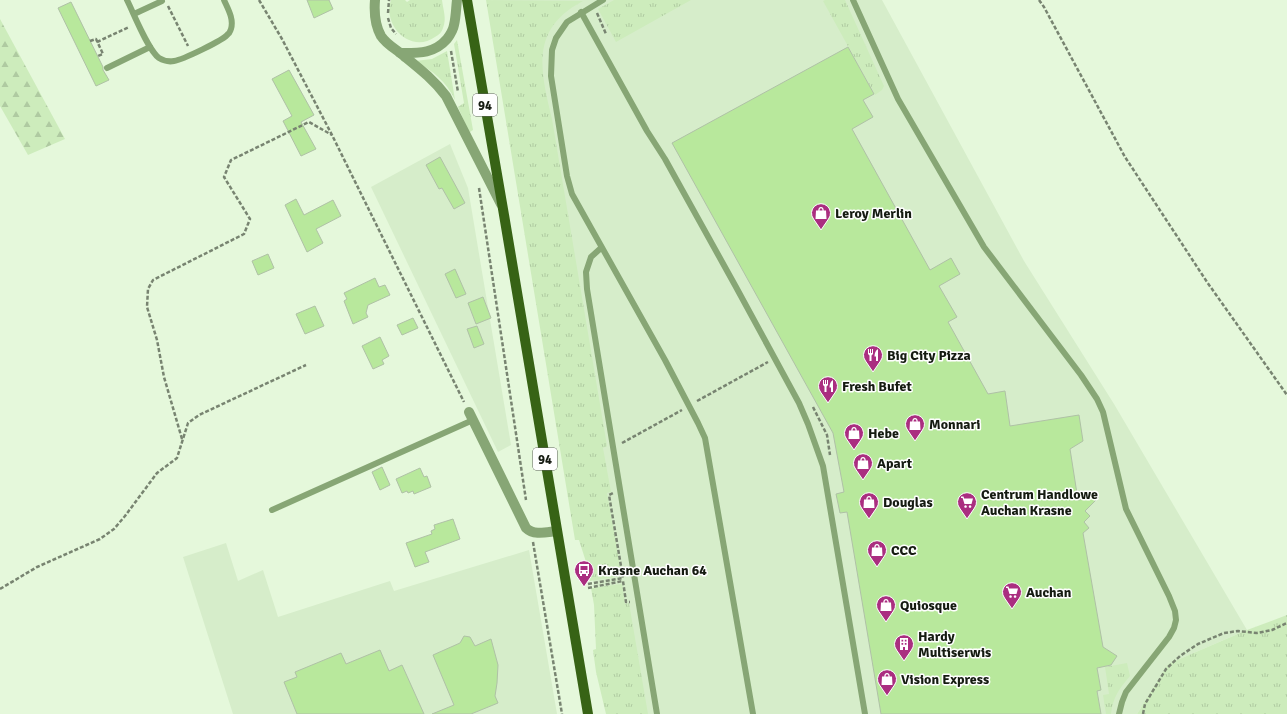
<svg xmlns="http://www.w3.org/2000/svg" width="1287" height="714" font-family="Signika,sans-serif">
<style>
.built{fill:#d6edca}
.grass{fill:url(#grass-tufts)}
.forest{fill:url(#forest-firs)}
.building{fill:#b8e89c;stroke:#afc1a6}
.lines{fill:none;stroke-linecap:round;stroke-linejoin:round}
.path{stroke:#788471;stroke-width:2.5;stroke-dasharray:4 2;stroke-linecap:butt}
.service{stroke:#87a675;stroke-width:6}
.minor{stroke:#87a675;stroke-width:10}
.primary{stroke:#376315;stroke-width:10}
.labels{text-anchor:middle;stroke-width:3;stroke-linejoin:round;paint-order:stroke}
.shield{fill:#fefefe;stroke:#5b5f58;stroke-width:1}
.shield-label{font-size:13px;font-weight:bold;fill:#151b11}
.poi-label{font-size:14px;font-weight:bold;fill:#151b11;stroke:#fefefe;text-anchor:start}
</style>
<defs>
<pattern id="grass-tufts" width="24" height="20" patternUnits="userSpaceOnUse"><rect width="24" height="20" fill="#cdecbc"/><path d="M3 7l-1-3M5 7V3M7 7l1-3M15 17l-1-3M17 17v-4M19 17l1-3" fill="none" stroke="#afcaa1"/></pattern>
<pattern id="forest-firs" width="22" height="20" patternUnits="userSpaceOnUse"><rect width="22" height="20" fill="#cdecbc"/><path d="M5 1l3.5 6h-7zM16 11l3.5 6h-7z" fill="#afcaa1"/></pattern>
</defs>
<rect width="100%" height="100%" fill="#e5f8db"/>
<g class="built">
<path d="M493,0H882L1024,261L1114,404L1247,630L1168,664L1137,714H612L598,609Z"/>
<path d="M450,144L468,188L511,445L498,452L371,187Z"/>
<path d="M226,543L238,581L263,570L278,617L390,581L394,591L529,550L557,714H233L183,557Z"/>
</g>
<g class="grass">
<path d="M391,0H405L407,2L410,0H442C443,9 447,19 443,28C442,32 439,35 435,37C411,54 382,26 391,0Z"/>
<path d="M486,0L583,1C530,29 540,69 552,119L607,446L603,448L611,492L607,493L622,576L590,581L586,562L579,540H575Z"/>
<path d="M614,0H691L616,42L598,9Z"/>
<path d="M825,0H845L884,86L882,90L875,95L823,1Z"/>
<path d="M457,40L473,130L470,132L468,130L458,107L464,103L454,44Z"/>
<path d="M447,51L455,100C446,81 433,71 415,61L432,59Z"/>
<path d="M622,584L625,604L629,603L648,714H606L596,672L593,650L596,649L594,605L591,588Z"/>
<path d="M1287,615V714H1137L1168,664L1247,630Z"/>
<path d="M1127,663L1130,676C1119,689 1113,697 1111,714H1106L1103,695L1109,694L1105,667Z"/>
</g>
<path class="forest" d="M0,19L65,139L28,155L0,106Z"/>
<g class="building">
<path d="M307,0H329L333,9L314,18Z"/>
<path d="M71,2L103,67V70L109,80L96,86L58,8Z"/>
<path d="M848,47L874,94L863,100L873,117L852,129L930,270L951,258L960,274L939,286L957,317L948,322L988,394L1005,391L1010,426L1079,415L1083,441L1070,449L1078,500L1099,497L1085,511L1090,516L1084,522L1089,528L1083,533L1103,647L1117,656L1111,665L1097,668L1101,690L1097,691L1101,714H881L847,512L840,513L836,494L844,492L833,433L672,143Z"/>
<path d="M289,70L314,115L301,122L316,149L301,156L283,121L292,116L272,79Z"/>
<path d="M440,157L465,203L454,209L442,188L439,189L426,165Z"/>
<path d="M296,199L304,215L333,200L341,216L316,229L323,243L307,252L285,205Z"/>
<path d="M268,254L274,268L258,275L252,261Z"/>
<path d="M455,269L466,294L456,298L445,274Z"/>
<path d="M375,278L379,287L385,285L390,295L368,305L366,313L368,317L353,324L344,301L347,299L344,293Z"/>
<path d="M483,297L491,318L476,324L468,303Z"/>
<path d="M315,306L324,326L305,334L296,314Z"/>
<path d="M413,318L418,328L402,335L397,325Z"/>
<path d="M477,326L484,344L474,348L467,329Z"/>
<path d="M380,337L389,356L382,360L384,364L373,369L362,346Z"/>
<path d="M382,467L390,485L380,490L372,472Z"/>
<path d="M420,468L424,477L427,476L431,487L414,494L413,491L408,493L407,491L402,493L396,479Z"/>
<path d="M453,519L460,539L425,552L429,562L415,567L406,543L432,534L431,531L435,529L434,525Z"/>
<path d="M464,636L470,637L475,646L491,639L498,665L497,683L495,696L498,703L471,714H432L454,705L433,655L460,643Z"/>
<path d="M380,650L389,671L402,665L424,714H297L284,682L297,677L295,672L341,653L346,664Z"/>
</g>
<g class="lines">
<g class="path">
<path d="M259,0L282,39L332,135L464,402"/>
<path d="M1039,0L1044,7L1125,157L1207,282L1287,395"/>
<path d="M168,6L188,46"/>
<path d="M388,13L389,0"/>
<path d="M597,13L606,34"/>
<path d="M388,18L391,28L396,34"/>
<path d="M90,41L96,39L103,54L98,56"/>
<path d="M97,42L129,27"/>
<path d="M451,51L458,92"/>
<path d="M479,188L526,500"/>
<path d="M697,401L768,362"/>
<path d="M813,407L827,435L830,455"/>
<path d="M182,439L164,377L157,340L147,307L148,289L153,280L244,234L250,219L224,177L231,160L309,122L332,135"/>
<path d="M622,443L682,410"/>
<path d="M533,542L562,714"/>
<path d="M588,584L623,578L609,495L613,493"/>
<path d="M588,588L623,581L626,602H630"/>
<path d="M0,589L37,567L100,539L114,529L125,516L157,473L177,458L188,423L199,415L306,365"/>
<path d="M1143,714L1145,704L1166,669L1180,656L1198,644L1224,633L1238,631L1257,633L1272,630L1287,623"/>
</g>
<g class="service">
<path d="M127,0C134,14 148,50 159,58C164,61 169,62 174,61C182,60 224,40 228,34C230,33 230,31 231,29C234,19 228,9 224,0"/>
<path d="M603,0L567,22L556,38L552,50L551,76L567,176L572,194L665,360L698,423L705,438L753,714"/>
<path d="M853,0L898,99L984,247L1081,375L1097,399L1103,412L1126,509L1169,596L1175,611L1176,620L1174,628L1169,637L1126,692L1122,702L1119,714"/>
<path d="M581,12L647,131L665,159L736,287L799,403L808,424L823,466L865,714"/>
<path d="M134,14L162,1"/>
<path d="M107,68L150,47"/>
<path d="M601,248L591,257L586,272L587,289L657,714"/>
<path d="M272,510L473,420"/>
</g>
<g class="minor">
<path d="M375,0C374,12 375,25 381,36C387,45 396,49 404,56C420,69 434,80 446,96L501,204"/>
<path d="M400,53C418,53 434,54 447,39C450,35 453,31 454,25C456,17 456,8 457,0"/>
<path d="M469,412L526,528C534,536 547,532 557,531"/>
</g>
<path class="primary" d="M467,0L503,209L588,714"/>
</g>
<defs>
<g id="shop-pin" transform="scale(1)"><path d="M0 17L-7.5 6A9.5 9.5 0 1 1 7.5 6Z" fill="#aa2e80" stroke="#fefefe"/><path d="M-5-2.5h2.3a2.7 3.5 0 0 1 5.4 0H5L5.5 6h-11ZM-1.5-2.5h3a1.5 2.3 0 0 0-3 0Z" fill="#fff"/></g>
<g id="restaurant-pin" transform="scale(1)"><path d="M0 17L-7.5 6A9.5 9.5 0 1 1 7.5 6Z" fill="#aa2e80" stroke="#fefefe"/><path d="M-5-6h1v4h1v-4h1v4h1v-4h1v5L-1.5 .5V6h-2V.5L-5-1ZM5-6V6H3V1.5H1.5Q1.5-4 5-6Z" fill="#fff"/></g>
<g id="supermarket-pin" transform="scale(1)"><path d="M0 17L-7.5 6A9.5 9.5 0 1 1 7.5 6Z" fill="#aa2e80" stroke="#fefefe"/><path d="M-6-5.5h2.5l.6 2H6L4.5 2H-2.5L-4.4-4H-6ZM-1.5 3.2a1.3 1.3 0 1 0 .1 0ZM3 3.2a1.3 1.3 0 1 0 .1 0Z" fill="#fff"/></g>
<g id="bus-pin" transform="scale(1)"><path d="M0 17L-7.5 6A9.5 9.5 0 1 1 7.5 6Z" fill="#aa2e80" stroke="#fefefe"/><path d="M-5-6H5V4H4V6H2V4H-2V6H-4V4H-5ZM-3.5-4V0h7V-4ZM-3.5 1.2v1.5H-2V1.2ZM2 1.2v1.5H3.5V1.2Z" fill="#fff"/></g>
<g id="building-pin" transform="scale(1)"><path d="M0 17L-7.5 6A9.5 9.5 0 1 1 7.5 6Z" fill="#aa2e80" stroke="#fefefe"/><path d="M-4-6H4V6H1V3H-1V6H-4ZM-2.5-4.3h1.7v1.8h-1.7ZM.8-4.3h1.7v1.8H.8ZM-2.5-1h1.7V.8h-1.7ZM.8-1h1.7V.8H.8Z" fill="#fff"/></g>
</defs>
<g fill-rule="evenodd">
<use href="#shop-pin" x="821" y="213"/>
<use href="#restaurant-pin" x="873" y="355"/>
<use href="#restaurant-pin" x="828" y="386"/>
<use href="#shop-pin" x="915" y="424"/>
<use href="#shop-pin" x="854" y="433"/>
<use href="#shop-pin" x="863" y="463"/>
<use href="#shop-pin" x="869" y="502"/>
<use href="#supermarket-pin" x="967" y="502"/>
<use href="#shop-pin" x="877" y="550"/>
<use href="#bus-pin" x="584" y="570"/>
<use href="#supermarket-pin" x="1012" y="592"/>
<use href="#shop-pin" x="886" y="605"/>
<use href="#building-pin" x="904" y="644"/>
<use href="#shop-pin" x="887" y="679"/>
</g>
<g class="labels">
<g class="shield">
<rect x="473" y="94" width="24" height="22" rx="3"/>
<rect x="533" y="448" width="24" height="22" rx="3"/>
</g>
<g class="shield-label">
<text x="485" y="110">94</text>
<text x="545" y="464">94</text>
</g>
<g class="poi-label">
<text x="835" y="218">Leroy Merlin</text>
<text x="887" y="360">Big City Pizza</text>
<text x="842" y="391">Fresh Bufet</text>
<text x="929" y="429">Monnari</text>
<text x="868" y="438">Hebe</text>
<text x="877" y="468">Apart</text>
<text x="981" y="499">Centrum Handlowe<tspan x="981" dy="16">Auchan Krasne</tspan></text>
<text x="883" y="507">Douglas</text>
<text x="891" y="555">CCC</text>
<text x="598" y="575">Krasne Auchan 64</text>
<text x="1026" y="597">Auchan</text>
<text x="900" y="610">Quiosque</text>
<text x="918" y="641">Hardy<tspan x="918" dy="16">Multiserwis</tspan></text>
<text x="901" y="684">Vision Express</text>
</g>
</g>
</svg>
